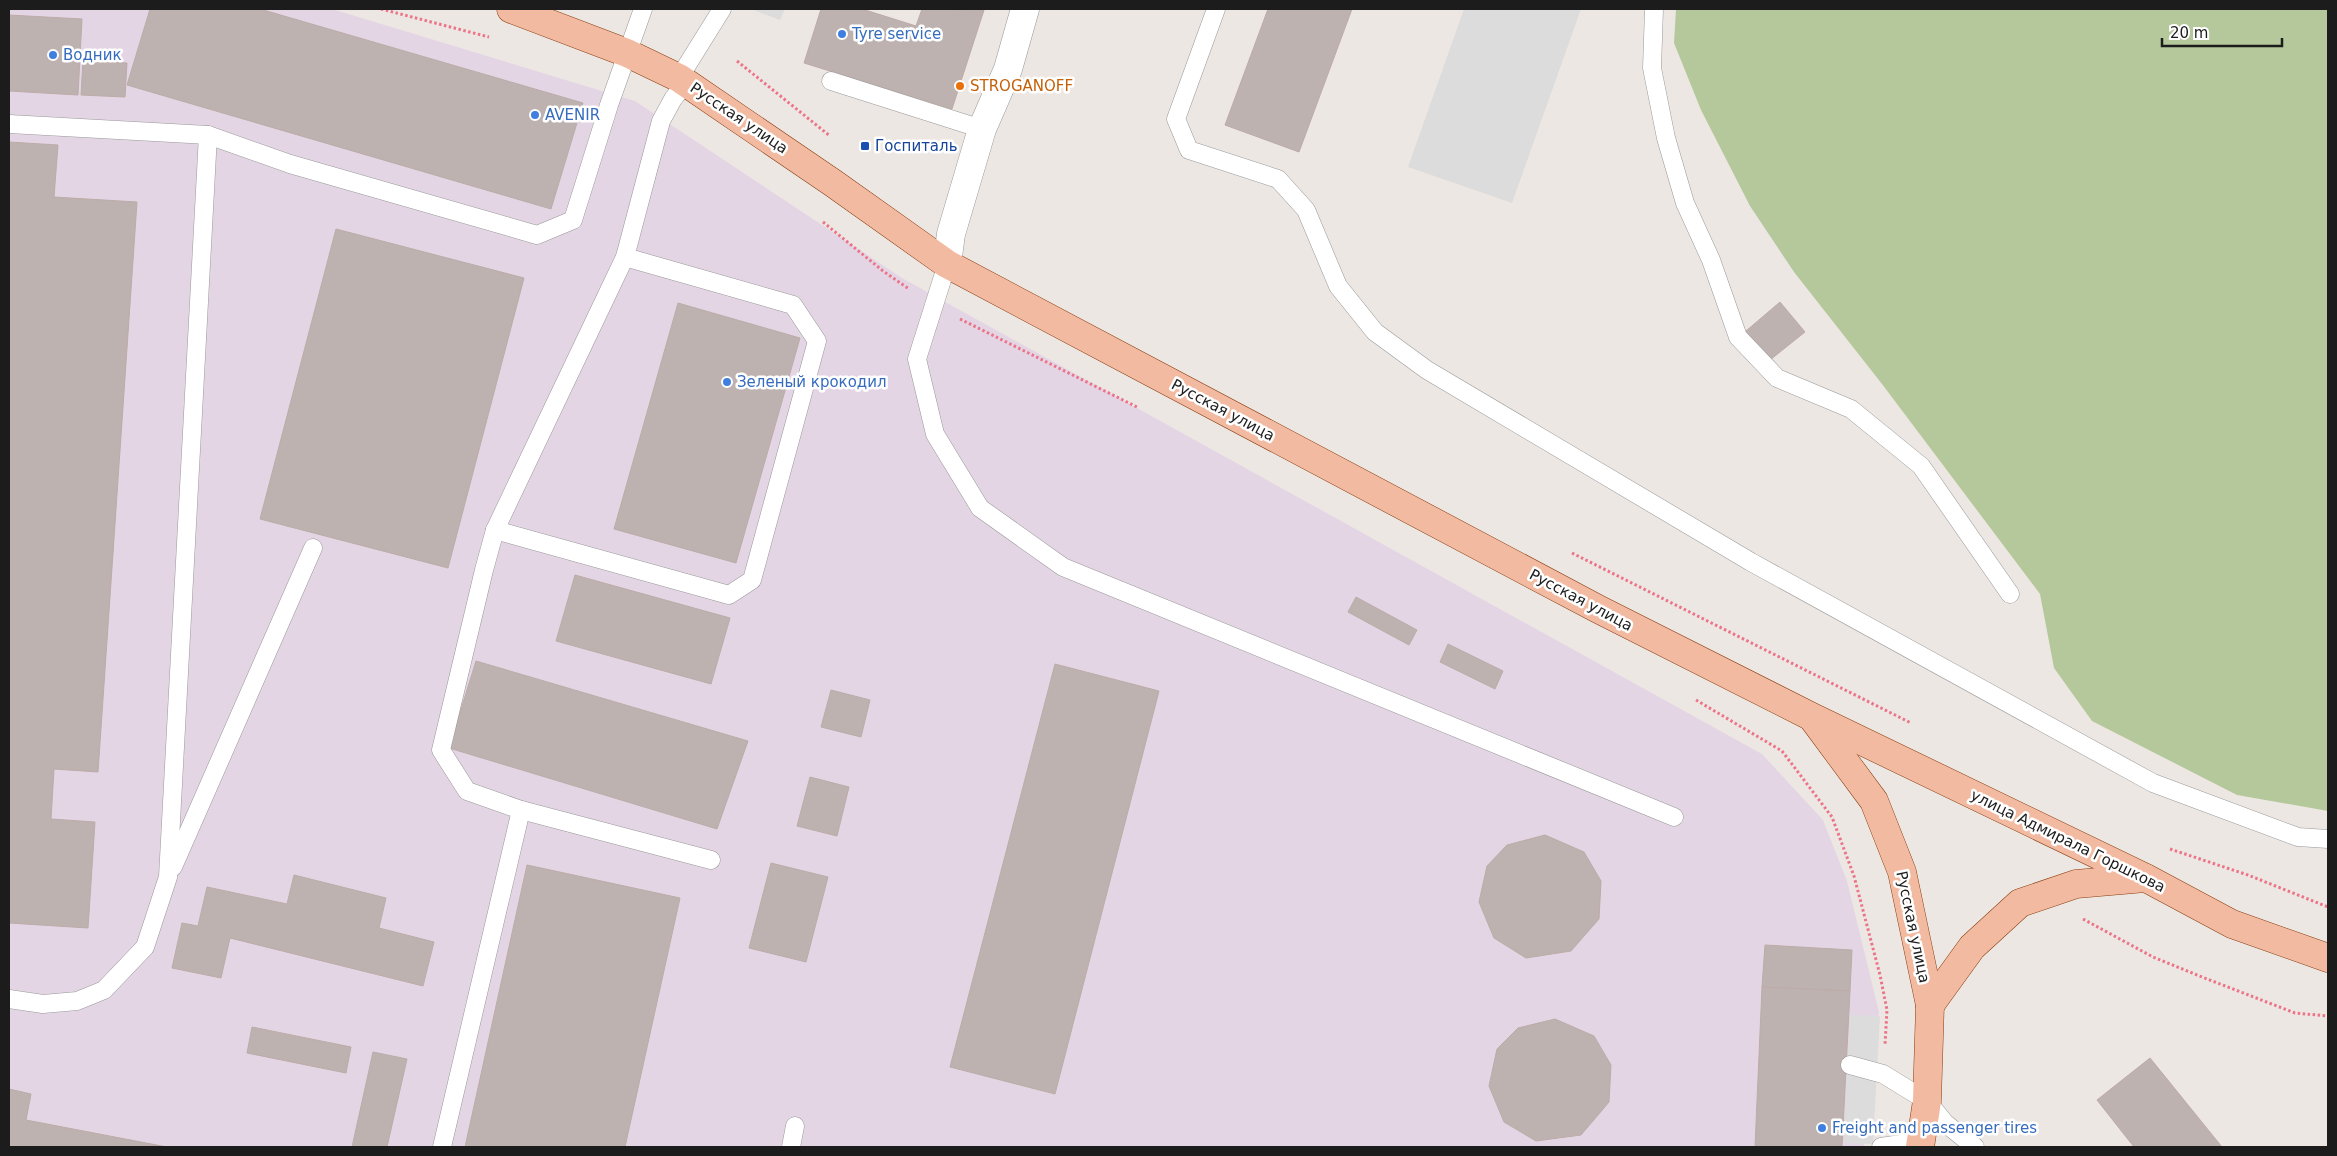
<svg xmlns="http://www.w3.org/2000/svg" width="2337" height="1156" font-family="'DejaVu Sans',sans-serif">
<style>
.industrial{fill:#e4d5e5}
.forest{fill:#b5c89b}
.parking{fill:#dcdcdc}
.building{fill:#bdb2b0;stroke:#bdaba7}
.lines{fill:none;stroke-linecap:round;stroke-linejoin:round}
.lane-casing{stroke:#999;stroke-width:19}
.street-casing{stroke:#999;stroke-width:29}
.primary-casing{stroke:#873e0e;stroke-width:29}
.path{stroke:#ec7488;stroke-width:3;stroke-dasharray:2.5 2.5;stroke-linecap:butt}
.lane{stroke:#fff;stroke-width:18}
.street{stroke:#fff;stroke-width:28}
.primary{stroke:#f3baa2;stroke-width:28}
.shop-dot{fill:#3f7fe0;stroke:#fff;stroke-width:2}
.food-dot{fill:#e8710a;stroke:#fff;stroke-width:2}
.transit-dot{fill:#1a4fb4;stroke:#fff;stroke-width:2}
.labels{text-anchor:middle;stroke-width:5;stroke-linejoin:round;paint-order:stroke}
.shop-label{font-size:15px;fill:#366cbe;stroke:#fff;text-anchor:start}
.food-label{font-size:15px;fill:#c56008;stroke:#fff;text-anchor:start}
.street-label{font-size:15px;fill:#1c1c1c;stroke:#fff}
.transit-label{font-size:15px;fill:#164399;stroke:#fff;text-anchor:start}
</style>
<rect width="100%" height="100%" fill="#ede7e3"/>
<path class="industrial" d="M9,9H332L635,101L902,278L1762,754L1823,820L1847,881L1879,1012L1864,1147H9Z"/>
<path class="forest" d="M1676,9H2328V811L2237,795L2092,721L2054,668L2040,594L1882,384L1794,272L1750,206L1701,110L1674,43Z"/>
<g class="parking">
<path d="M751,9H785L780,20Z"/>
<path d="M1464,9H1581L1512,203L1408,167Z"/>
<path d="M1850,1015L1880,1016L1873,1144L1844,1143Z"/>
</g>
<g class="building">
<path d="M150,9H260L583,103L551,209L127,85Z"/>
<path d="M821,9H862L916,26L922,9L984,10L952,109L804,63Z"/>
<path d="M1268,9H1352L1299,152L1225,125Z"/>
<path d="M9,15L82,19L78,95L9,91Z"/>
<path d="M83,61L127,63L125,97L81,95Z"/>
<path d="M9,142L58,145L54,197L137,202L98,772L54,769L51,819L95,822L88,928L9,923Z"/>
<path d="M336,229L524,278L448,568L260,519Z"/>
<path d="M1780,302L1805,332L1770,360L1746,331Z"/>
<path d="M678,303L800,338L736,563L614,529Z"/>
<path d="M575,575L730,618L711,684L556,641Z"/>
<path d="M1356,597L1417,630L1409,645L1348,612Z"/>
<path d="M1448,644L1503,671L1495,689L1440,662Z"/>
<path d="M476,661L748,741L717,829L449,748Z"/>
<path d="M1055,664L1159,691L1055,1094L950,1067Z"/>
<path d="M831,690L870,700L861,737L821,727Z"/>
<path d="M810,777L849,787L837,836L797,826Z"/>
<path d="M1545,835L1584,852L1601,881L1599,919L1571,951L1526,958L1494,938L1479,902L1487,866L1507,845Z"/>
<path d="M771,863L828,877L806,962L749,948Z"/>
<path d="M527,865L680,898L625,1147H465Z"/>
<path d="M294,875L386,898L379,928L434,942L423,986L230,938L221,978L172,968L182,923L198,926L207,887L287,904Z"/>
<path d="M1765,945L1852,950L1850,991L1762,987Z"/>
<path d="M1762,987L1850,991L1842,1147H1755Z"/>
<path d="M1555,1019L1594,1036L1611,1065L1609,1102L1581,1135L1536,1141L1504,1122L1489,1086L1497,1049L1518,1028Z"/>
<path d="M252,1027L351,1047L346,1073L247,1053Z"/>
<path d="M373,1052L407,1059L387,1147H352Z"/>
<path d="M2150,1058L2222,1147H2134L2097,1100Z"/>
<path d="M9,1089L31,1094L26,1120L167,1147H9Z"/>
</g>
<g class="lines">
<g class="lane-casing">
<g id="lane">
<path d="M1216,9L1176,119L1189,150L1278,179L1306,210L1338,286L1375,332L1427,370L1751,562L2153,783L2298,837L2328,839"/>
<path d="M1654,9L1652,68L1666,138L1685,203L1711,260L1738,337L1777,378L1851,409L1921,466L2010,594"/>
<path d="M679,78L722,9"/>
<path d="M831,81L982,129"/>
<path d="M9,124L208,135L290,164L537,235L573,220L609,105L643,9"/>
<path d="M947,264L917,359L935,434L980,508L1063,567L1674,817"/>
<path d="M495,530L729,595L752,580L817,341L793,305L625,257"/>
<path d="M521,810L711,860"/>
<path d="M173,867L313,548"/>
<path d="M9,999L43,1004L77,1001L104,990L145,947L168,877L208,135"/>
<path d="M1850,1065L1883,1074L1927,1101L1945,1123L1975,1147"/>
<path d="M442,1147L521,810L467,791L441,750L484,570L495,530L625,257L661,121L673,99L686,82"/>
<path d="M791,1147L795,1126"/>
<path d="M1881,1147L1921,1141"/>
</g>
</g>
<g class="street-casing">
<path id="street" d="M947,264L951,234L982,129L1008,69L1025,9"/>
</g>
<g class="primary-casing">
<g id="primary">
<path d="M511,9L627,53L679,78L833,183L947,264L1598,609L1812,717L2146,878L2232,924L2328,958"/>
<path d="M1814,720L1874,801L1902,872L1930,1005L1927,1101L1920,1147"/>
<path d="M1930,1005L1972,947L2020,903L2076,884L2145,878"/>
</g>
</g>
<g class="path">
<path d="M381,9L489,37"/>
<path d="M737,61L830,136"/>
<path d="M823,222L883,271L909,289"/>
<path d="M960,319L1137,407"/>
<path d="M1572,553L1911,723"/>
<path d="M1696,700L1782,751L1832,817L1854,876L1880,975L1887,1010L1885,1045"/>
<path d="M2170,849L2248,875L2328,907"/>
<path d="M2083,919L2153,957L2202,977L2295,1013L2328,1016"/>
</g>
<use href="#lane" class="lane"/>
<use href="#street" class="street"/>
<use href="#primary" class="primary"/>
</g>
<g class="shop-dot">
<circle cx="842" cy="34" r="5"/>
<circle cx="53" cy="55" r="5"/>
<circle cx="535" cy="115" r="5"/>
<circle cx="727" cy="382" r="5"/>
<circle cx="1822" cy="1128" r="5"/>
</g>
<circle class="food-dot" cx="960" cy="86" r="5"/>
<rect class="transit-dot" x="860" y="141" width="10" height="10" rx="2.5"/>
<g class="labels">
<g class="shop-label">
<text x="852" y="39">Tyre service</text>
<text x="63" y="60">Водник</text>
<text x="545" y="120">AVENIR</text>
<text x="737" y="387">Зеленый крокодил</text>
<text x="1832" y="1133">Freight and passenger tires</text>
</g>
<g class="food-label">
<text x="970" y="91">STROGANOFF</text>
</g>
<g class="street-label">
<text transform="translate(739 118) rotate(34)" y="5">Русская улица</text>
<text transform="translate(1223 410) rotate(28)" y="5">Русская улица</text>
<text transform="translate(1581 600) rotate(28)" y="5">Русская улица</text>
<text transform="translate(2068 841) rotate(26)" y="5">улица Адмирала Горшкова</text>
<text transform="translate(1913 927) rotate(78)" y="5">Русская улица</text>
</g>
<g class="transit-label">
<text x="875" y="151">Госпиталь</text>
</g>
</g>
<rect width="2337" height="1156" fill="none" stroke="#1c1c1c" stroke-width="20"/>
<path d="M2162 38v8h120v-8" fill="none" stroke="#1c1c1c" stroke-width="2.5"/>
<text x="2170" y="38" font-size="15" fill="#1c1c1c" stroke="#ffffff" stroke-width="4" paint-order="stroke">20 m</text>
</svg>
